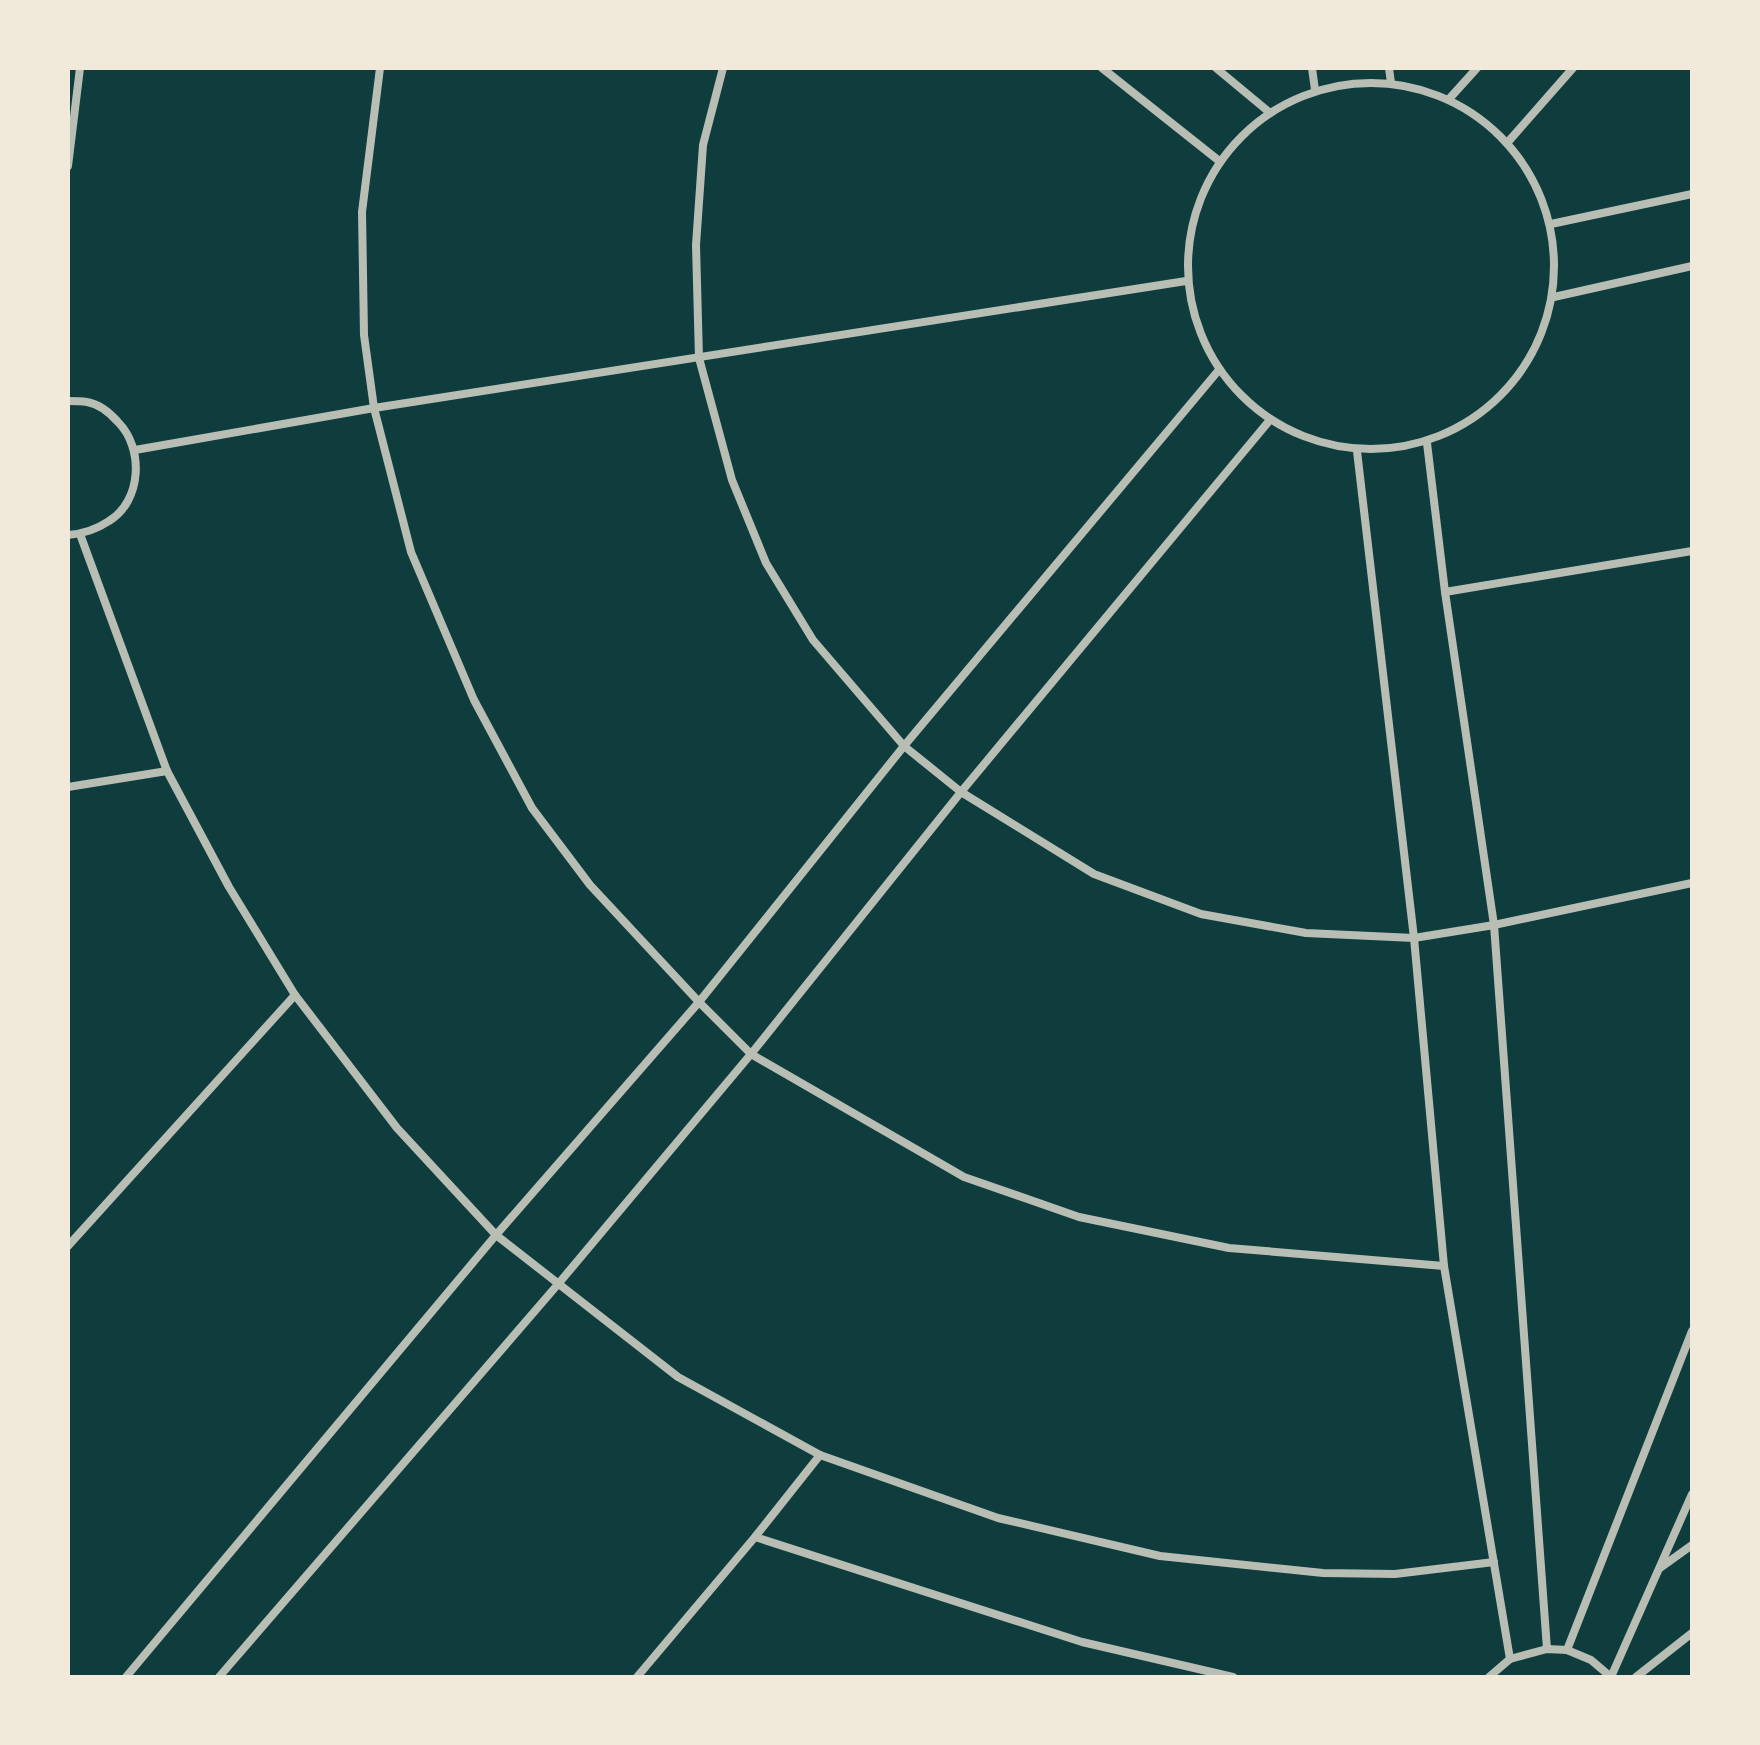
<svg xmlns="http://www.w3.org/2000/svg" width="1760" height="1745" font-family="'DM Sans',sans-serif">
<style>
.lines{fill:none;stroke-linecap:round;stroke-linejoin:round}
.minor{stroke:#b8beb3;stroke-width:8}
</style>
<rect width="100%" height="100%" fill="#0f3d3e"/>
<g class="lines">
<g class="minor">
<path d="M380,68L362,212L364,335L374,408L411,552L474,700L532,808L590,885L699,1002L751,1054L964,1177L1079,1217L1229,1248L1444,1266"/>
<path d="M723,68L703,145L696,245L699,358L732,480L766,563L813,640L904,746L961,792L1094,874L1201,914L1306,933L1414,938L1494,925L1692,883"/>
<path d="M1102,68L1218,160"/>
<path d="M1216,68L1269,112"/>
<path d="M1312,68L1315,90"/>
<path d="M1389,68L1391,83"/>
<circle cx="1371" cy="266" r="183"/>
<path d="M1449,99L1477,68"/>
<path d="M1508,142L1573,68"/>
<path d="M68,166L80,68"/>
<path d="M1551,224L1692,194"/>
<path d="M1554,297L1692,266"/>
<path d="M68,401C74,401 81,401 87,402C99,404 110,413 118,422C144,448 142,501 109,521C97,529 82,534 68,535"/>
<path d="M1427,443L1445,592L1494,925L1547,1649"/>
<path d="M135,450L374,408L1186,281"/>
<path d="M1357,451L1414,938L1444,1266L1510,1659"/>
<path d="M80,534L167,771L229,887L295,995L397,1128L496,1235L678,1377L820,1455L998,1518L1160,1556L1323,1573L1395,1574L1494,1562"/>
<path d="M1445,592L1692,551"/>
<path d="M68,787L167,771"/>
<path d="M68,1246L295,995"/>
<path d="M755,1537L1082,1642L1233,1677"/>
<path d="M1660,1568L1692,1545"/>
<path d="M1567,1650L1692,1331"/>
<path d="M126,1677L496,1235L699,1002L904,746L1218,371"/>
<path d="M219,1677L559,1283L751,1054L961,792L1269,421"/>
<path d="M637,1677L755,1537L820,1455"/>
<path d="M1489,1677L1510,1659L1547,1649L1567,1650L1591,1660L1611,1677L1692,1494"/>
<path d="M1636,1677L1692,1633"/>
</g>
</g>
<rect width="1760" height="1745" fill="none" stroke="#f1e9da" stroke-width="140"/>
</svg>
